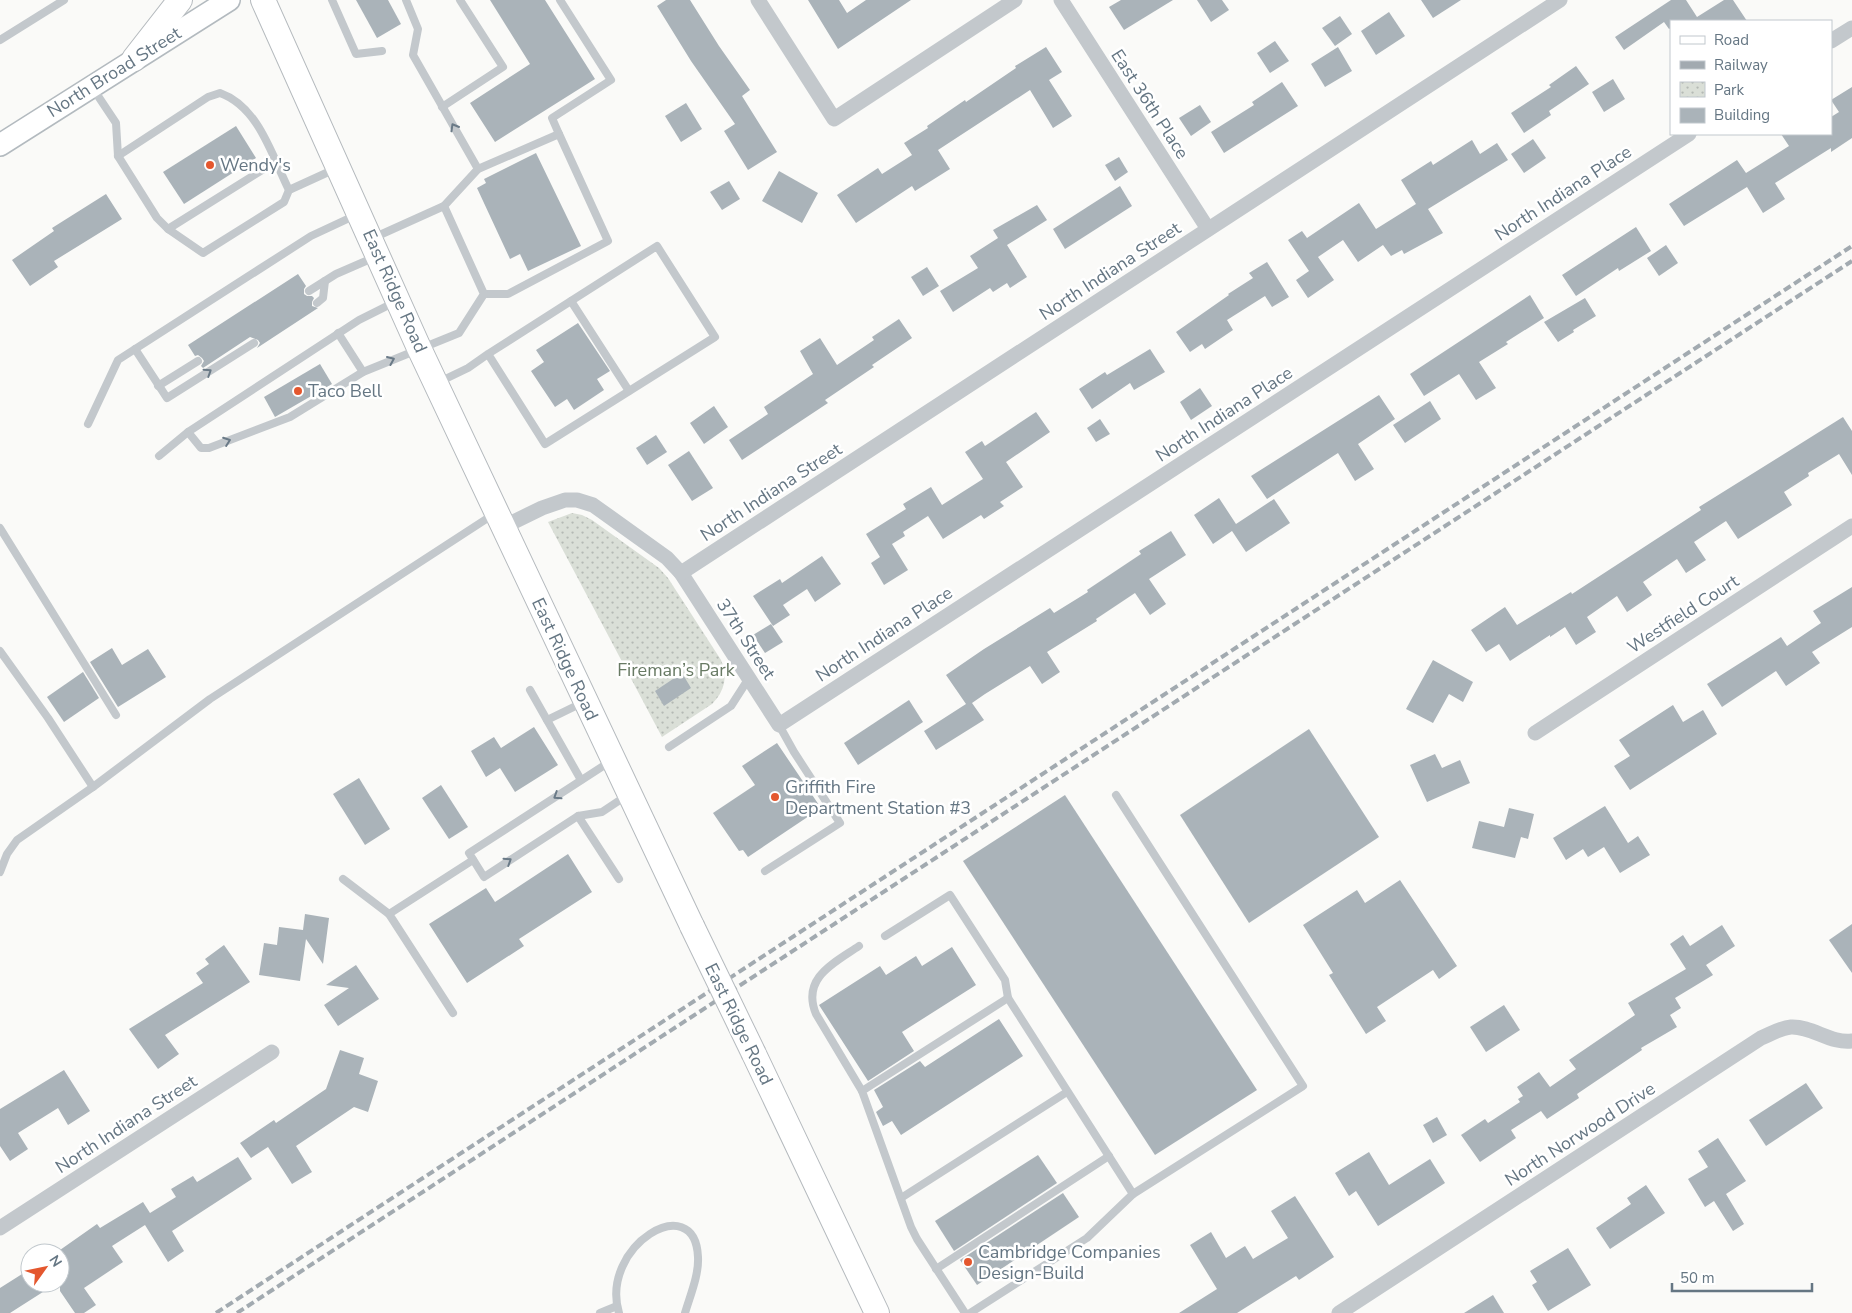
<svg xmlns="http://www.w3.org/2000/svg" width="1852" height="1313" font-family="'Nunito Sans',sans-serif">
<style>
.park{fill:url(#park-dots)}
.building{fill:#aab3b9}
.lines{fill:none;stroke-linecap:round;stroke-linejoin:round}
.secondary-casing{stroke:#b3babf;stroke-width:24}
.primary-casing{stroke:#b5babe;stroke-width:26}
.lane{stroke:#c3c8cc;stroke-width:8}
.street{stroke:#c3c8cc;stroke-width:15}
.secondary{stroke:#fff;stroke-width:21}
.primary{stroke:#fff;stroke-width:24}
.rail{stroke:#a2aab0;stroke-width:4;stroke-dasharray:8 4;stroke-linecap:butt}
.primary-bridge-casing{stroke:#b5babe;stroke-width:26;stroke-linecap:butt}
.primary-bridge{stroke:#fff;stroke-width:24}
.oneway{stroke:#6a7a87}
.poi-dot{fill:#e4572e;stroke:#fff;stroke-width:2}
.labels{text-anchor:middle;stroke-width:5;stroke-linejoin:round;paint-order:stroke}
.street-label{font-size:18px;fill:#657683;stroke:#fff}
.poi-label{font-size:18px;fill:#657683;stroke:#fff;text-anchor:start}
.park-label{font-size:18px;fill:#687a64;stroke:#fff}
</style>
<defs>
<pattern id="park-dots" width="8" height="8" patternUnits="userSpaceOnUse" patternTransform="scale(1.25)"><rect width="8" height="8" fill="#dadfd7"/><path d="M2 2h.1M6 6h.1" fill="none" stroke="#b4b9b4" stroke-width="1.8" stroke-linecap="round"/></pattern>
</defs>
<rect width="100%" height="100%" fill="#fafaf8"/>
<path class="park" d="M572,513L582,515L592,520L659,568L668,578L721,660C728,676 725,691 712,704L662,737L548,522Z"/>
<g class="building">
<path d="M356,0H388L401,24L377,38Z"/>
<path d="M490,0H545L595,79L495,142L470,103L530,64Z"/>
<path d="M666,0H690L719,46L750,90L742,96L777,152L748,170L724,131L735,124L691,61L657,6Z"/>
<path d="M808,0H839L847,13L866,0H911L838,49Z"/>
<path d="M1121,0H1173L1124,30L1109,7Z"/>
<path d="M1197,0H1222L1229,10L1211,22Z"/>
<path d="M1421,0H1461L1433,18Z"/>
<path d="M1671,0H1686L1697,17L1724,0H1733L1747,21H1671V28L1669,29L1664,22L1624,50L1615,37Z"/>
<path d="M1389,12L1405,36L1376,55L1361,31Z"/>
<path d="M1340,16L1352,34L1335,46L1322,28Z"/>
<path d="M1275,41L1289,61L1270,73L1257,53Z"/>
<path d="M1046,47L1062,72L1049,80L1072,116L1053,128L1030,90L938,150L950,169L915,191L912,186L856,223L837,195L878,168L882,174L912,155L904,143L928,128L927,126L965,100L966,102L1016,68L1015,66Z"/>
<path d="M1338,47L1352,71L1325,87L1311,64Z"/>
<path d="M1576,66L1589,84L1549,111L1551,115L1524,133L1511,113L1551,87L1549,85Z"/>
<path d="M1613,79L1625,99L1604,112L1592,92Z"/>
<path d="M1282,82L1298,106L1224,153L1211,132L1254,105L1252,102Z"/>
<path d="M1852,87V138L1831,152V148L1775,183L1785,199L1763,213L1747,187L1684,226L1669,204L1737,160L1746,173L1789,146L1781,134H1831V117L1839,112L1831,100Z"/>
<path d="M686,103L702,129L681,142L665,116Z"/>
<path d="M1200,105L1211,122L1191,136L1179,118Z"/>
<path d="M236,126L256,158L184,204L163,172Z"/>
<path d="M1533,139L1546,158L1524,173L1511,154Z"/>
<path d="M1472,140L1480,154L1497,143L1508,160L1428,209L1443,233L1404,254L1402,250L1391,256L1383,245L1358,262L1343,240L1318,257L1334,280L1308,298L1296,280L1309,271L1288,240L1302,231L1307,238L1359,203L1376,229L1416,204L1401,180L1431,161L1433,165Z"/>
<path d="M536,153L581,246L528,271L520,254L510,259L477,188L486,183L484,179Z"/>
<path d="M1119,157L1128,172L1115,181L1105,165Z"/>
<path d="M779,171L818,193L802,223L762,201Z"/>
<path d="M729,181L740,199L722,210L710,192Z"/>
<path d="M1120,186L1132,206L1065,249L1053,229Z"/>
<path d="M106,194L122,219L54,261L58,267L30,286L12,260L54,231L52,228Z"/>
<path d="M1037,205L1047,220L1007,245L1027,277L1010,288L1007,283L993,292L990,288L953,312L940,291L978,268L970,256L998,238L993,230Z"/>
<path d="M1636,227L1651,251L1619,271L1618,268L1576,296L1562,275Z"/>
<path d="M1666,245L1678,263L1659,276L1647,258Z"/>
<path d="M1267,262L1289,297L1272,307L1265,296L1227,320L1233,330L1205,349L1202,344L1190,352L1176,332L1229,295L1228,294L1253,278L1249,273Z"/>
<path d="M927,267L939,286L923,296L911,277Z"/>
<path d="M298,274L306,286L304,289V294L307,296H312L314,298L312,302V306L318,308L257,348L260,343L258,340L250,337L203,368L201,366L204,361L202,358L198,355L195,356L188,345Z"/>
<path d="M1530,295L1544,318L1506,342L1508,344L1479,362L1496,388L1476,400L1459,374L1424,396L1410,374Z"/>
<path d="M1585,298L1596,316L1573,330L1574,332L1558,342L1544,322Z"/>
<path d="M899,319L912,338L872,365L874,367L825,400L828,403L742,460L729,440L768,414L764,407L813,374L800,351L820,338L837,365L874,340L872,337Z"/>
<path d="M578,323L610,371L597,379L604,390L574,410L567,399L555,407L531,371L544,362L536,350Z"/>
<path d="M1150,349L1165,372L1134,390L1130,383L1092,409L1079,389L1105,372L1107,375Z"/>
<path d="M320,364L332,384L275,417L264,397Z"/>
<path d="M1200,388L1212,406L1191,420L1180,402Z"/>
<path d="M1379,395L1395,419L1358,444L1374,469L1355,481L1338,453L1267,499L1251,476Z"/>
<path d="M1430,401L1441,419L1405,443L1393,425Z"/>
<path d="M714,406L728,427L704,444L690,423Z"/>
<path d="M1036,412L1050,432L1006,462L1023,487L1000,502L1004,506L984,519L981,515L943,539L928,516L903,532L905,536L892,544L908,570L884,585L871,563L880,557L866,534L906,509L903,504L931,487L942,505L983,479L965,452L982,441L985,446Z"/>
<path d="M1843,417L1852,431V475L1839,454L1808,473L1809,476L1784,492L1792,505L1738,539L1726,521L1694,542L1706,560L1686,573L1677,559L1643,582L1652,595L1627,612L1617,596L1587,617L1596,632L1576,645L1565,627L1550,637V635L1510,661L1499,644L1486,652L1471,630L1505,607L1517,625L1571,592L1572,594L1701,510L1699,507Z"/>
<path d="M1100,419L1110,434L1096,442L1087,428Z"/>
<path d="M656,435L667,452L647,465L636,448Z"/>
<path d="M689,451L713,488L692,501L668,465Z"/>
<path d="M1219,498L1236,524L1274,499L1290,523L1246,552L1232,531L1213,544L1194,515Z"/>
<path d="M1171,531L1186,555L1149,579L1166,604L1150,615L1135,593L1096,619L1097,621L1047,652L1060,672L1042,684L1030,666L985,694L972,703L984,720L936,750L924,731L966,704L946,675L984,649L1050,608L1054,613L1088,592L1087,590L1141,554L1139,551Z"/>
<path d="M822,556L841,584L815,602L807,589L783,605L790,615L773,626L753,596L780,579L782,583Z"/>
<path d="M1852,587V627L1812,652L1820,663L1786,686L1776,671L1722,707L1707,684L1781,637L1787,646L1821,623L1813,611Z"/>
<path d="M771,624L783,642L765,653L753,635Z"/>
<path d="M112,648L122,665L148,649L166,677L118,707L90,662Z"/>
<path d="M1433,660L1473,682L1463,702L1449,694L1433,723L1406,709Z"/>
<path d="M83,672L99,698L64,722L47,697Z"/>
<path d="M682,673L691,688L664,706L655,691Z"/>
<path d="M909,700L923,722L858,765L844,743Z"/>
<path d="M1673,705L1683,722L1703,710L1717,734L1630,790L1614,766L1630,756L1619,740Z"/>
<path d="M534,727L558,765L515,792L500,768L486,777L471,751L494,737L501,748Z"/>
<path d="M1309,729L1379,837L1249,923L1180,815Z"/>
<path d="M777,743L821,808L748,857L743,850L739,851L713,813L755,785L742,766Z"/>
<path d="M1435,754L1442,768L1460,760L1470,783L1427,802L1410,765Z"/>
<path d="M359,778L390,829L365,845L333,794Z"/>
<path d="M441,785L468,827L449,839L422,798Z"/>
<path d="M1065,795L1257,1090L1155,1155L963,861Z"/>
<path d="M1605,806L1628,843L1638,836L1650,855L1620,873L1604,847L1588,857L1583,849L1566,860L1553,838Z"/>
<path d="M1509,808L1534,814L1528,839L1521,837L1515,858L1472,848L1479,821L1504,827Z"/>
<path d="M568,854L592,892L519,939L524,946L467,983L429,924L486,888L495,902Z"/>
<path d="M1400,880L1457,966L1439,979L1433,970L1377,1007L1386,1021L1366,1034L1329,975L1333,973L1303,925L1357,890L1365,903Z"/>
<path d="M305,914L329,918L323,964L306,939L300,981L259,975L264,943L277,945L279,927L303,930Z"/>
<path d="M1852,924V973L1829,940Z"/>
<path d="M1722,925L1735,946L1706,965L1713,975L1675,998L1681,1008L1670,1015L1677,1027L1641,1048L1642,1050L1577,1094L1579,1098L1547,1119L1541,1111L1511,1130L1516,1138L1480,1162L1461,1135L1485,1119L1488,1123L1520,1102L1518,1099L1523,1096L1517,1087L1539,1072L1550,1087L1576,1069L1569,1060L1635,1015L1628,1003L1686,969L1670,944L1683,935L1690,946Z"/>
<path d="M224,945L250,982L165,1035L179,1054L158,1069L129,1029L203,983L196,973L209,964L205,959Z"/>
<path d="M952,947L976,985L902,1032L914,1051L868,1081L819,1005L880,966L886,975L916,956L922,966Z"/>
<path d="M356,965L379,999L338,1026L324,1005L349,988L326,985Z"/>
<path d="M1504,1005L1520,1030L1486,1052L1470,1027Z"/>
<path d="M999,1019L1023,1056L901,1135L892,1121L883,1126L876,1112L883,1107L874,1090L920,1061L925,1067Z"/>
<path d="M340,1050L364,1058L359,1074L378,1081L368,1112L354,1107L296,1146L312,1172L292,1184L268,1147L251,1158L240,1143L274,1120L276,1123L326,1089Z"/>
<path d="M64,1070L90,1111L68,1125L58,1108L18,1133L28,1149L10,1161L0,1146V1109Z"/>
<path d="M1806,1083L1823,1108L1766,1146L1749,1120Z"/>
<path d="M1437,1117L1447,1135L1433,1143L1423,1125Z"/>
<path d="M1718,1138L1746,1181L1726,1194L1744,1224L1733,1231L1714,1201L1705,1207L1688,1179L1708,1167L1698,1151Z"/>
<path d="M1369,1152L1389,1185L1430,1159L1445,1183L1378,1226L1356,1191L1349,1196L1335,1173Z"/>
<path d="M1038,1155L1057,1183L954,1251L935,1221Z"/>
<path d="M238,1157L252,1179L172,1231L184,1251L168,1262L145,1225L112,1246L123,1262L84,1288L96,1305L84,1313H75L60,1291V1250L97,1224L100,1228L143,1202L150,1213L176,1197L171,1189L193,1176L197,1182Z"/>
<path d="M1646,1185L1665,1213L1610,1249L1596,1228L1631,1204L1627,1198Z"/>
<path d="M1063,1193L1079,1217L977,1285L960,1260Z"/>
<path d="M1295,1196L1334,1257L1299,1280L1296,1276L1237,1313H1179L1217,1289L1190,1245L1211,1232L1226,1258L1245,1246L1253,1259L1288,1238L1271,1211Z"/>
<path d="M1568,1248L1591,1285L1548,1311L1532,1285L1537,1282L1530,1271Z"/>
<path d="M30,1269V1283H57L10,1313H0V1288Z"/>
<path d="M1493,1295L1504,1313H1464Z"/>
</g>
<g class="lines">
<g class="secondary-casing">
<path id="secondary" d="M0,145L229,0"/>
</g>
<g class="primary-casing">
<g id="primary">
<path d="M263,0L419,348L692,926"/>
<path d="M134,59L180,0"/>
<path d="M754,1054L877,1313"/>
</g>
</g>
<g class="lane">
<path d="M332,0L356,54L382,51"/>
<path d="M406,0L418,29L413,55L478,169"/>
<path d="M0,40L64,0"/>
<path d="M92,87L116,123L118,156L157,218L168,229L203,253L284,202L289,190L335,169"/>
<path d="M442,107L503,67L460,0"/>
<path d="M559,134L552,118L611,80L560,0"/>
<path d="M118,156L208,97L220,93C259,107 272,156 289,190"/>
<path d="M168,229L275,162"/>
<path d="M373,238L444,206L478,169L559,134L608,241L508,294H484"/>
<path d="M309,291L336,274L375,257"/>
<path d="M571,301L629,391"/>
<path d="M317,303L323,298L325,281"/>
<path d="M338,333L363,372"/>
<path d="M135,349L167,398L254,343"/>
<path d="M439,382L468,368L488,354L657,246L715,337L545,444L488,354"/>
<path d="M158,386L198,361"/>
<path d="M88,424L118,360L311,236L356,215"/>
<path d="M188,432L201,448H209L290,417L363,372L459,333L484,294L444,206"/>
<path d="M159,456L188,432L359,320L395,302"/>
<path d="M0,528L116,715"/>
<path d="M0,651L48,718L93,787"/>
<path d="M530,690L581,780"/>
<path d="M547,720L584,702"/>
<path d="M669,747L731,706L749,678"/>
<path d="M611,761L469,853L484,877L578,816L602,812L626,796"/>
<path d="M1116,795L1303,1086L1133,1194"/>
<path d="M578,816L619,879"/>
<path d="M765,871L840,823L794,752L779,725"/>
<path d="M0,872L7,854L17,840L93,787L210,699L494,514"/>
<path d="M343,879L389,914"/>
<path d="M885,936L950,895L1005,980L1008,998"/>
<path d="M859,946C834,963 801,978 816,1014L862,1091"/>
<path d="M453,1013L389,914L473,860"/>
<path d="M901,1198L1067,1092"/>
<path d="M936,1269L1109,1156"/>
<path d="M600,1313L617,1306"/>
<path d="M619,1313C599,1246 695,1188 698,1257C699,1275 690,1296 685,1313"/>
<path d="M965,1313L917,1239L911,1227L862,1091L1008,998L1133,1194L1087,1238L970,1313"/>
</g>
<g class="street">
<path d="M758,0L834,119L1015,0"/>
<path d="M1061,0L1208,229"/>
<path d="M1831,41L1852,28"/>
<path d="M503,527L542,508L565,500H577L593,505L667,558L681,573L779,725L1689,134"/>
<path d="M681,573L1560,0"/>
<path d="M1535,733L1852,526"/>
<path d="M0,1228L272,1052"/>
<path d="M1339,1313L1761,1038C1771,1034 1780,1028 1791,1027C1812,1026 1831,1044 1852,1041"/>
</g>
<use href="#secondary" class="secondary"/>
<use href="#primary" class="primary"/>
<g class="rail">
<path d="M216,1313L1852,246"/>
<path d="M237,1313L1852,261"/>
</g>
<g class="primary-bridge-casing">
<path id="primary-bridge" d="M692,926L754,1054"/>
</g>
<use href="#primary-bridge" class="primary-bridge"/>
</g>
<defs><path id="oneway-chevron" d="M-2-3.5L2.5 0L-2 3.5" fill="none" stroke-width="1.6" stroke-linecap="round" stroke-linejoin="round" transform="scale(1.25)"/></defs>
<g class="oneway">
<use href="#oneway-chevron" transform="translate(454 127) rotate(-120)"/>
<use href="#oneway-chevron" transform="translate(391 360) rotate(-23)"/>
<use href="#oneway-chevron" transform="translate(208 372) rotate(-33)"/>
<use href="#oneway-chevron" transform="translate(227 441) rotate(-20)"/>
<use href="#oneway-chevron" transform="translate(557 796) rotate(147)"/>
<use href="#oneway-chevron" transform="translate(508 861) rotate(-33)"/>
</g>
<g class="poi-dot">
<circle cx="210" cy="165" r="5"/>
<circle cx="298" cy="391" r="5"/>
<circle cx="775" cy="797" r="5"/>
<circle cx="968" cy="1262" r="5"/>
</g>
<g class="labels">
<g class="street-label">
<text transform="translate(114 72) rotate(-32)" y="6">North Broad Street</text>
<text transform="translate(1150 104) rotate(57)" y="6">East 36th Place</text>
<text transform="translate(1563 193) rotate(-33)" y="6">North Indiana Place</text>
<text transform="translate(1110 271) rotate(-33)" y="6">North Indiana Street</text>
<text transform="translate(395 291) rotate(66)" y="6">East Ridge Road</text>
<text transform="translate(1224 414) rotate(-33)" y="6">North Indiana Place</text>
<text transform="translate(771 492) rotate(-33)" y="6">North Indiana Street</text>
<text transform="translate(1683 614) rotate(-33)" y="6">Westfield Court</text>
<text transform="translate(884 634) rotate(-33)" y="6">North Indiana Place</text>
<text transform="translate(746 639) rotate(57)" y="6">37th Street</text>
<text transform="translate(565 659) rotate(65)" y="6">East Ridge Road</text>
<text transform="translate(739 1024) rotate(64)" y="6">East Ridge Road</text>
<text transform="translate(126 1124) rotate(-33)" y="6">North Indiana Street</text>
<text transform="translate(1580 1134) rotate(-33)" y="6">North Norwood Drive</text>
</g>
<g class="poi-label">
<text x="220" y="171">Wendy's</text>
<text x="308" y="397">Taco Bell</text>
<text x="785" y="793">Griffith Fire<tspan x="785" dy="21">Department Station #3</tspan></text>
<text x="978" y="1258">Cambridge Companies<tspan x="978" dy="21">Design-Build</tspan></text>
</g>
<g class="park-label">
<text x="676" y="676">Fireman’s Park</text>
</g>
</g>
<rect x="1670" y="20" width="162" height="115" fill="#ffffff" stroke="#c1c8cd"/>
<rect x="1680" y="36" width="25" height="8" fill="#ffffff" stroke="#c1c8cd"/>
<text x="1714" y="45" font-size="15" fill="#657683">Road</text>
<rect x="1680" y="61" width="25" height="8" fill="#a2aab0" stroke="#c1c8cd"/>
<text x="1714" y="70" font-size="15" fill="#657683">Railway</text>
<rect x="1680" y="82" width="25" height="15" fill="url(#park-dots)" stroke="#c1c8cd"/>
<text x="1714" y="95" font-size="15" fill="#657683">Park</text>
<rect x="1680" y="108" width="25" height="15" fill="#aab3b9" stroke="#c1c8cd"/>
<text x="1714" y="120" font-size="15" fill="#657683">Building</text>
<g transform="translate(45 1268) rotate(57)"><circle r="24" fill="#ffffff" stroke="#c1c8cd"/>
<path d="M0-4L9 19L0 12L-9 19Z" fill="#e4572e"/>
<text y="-8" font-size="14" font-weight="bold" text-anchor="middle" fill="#657683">N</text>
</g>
<path d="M1672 1283v8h140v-8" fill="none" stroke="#657683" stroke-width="2.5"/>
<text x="1680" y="1283" font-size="15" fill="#657683" stroke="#ffffff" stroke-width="4" paint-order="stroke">50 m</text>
</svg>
